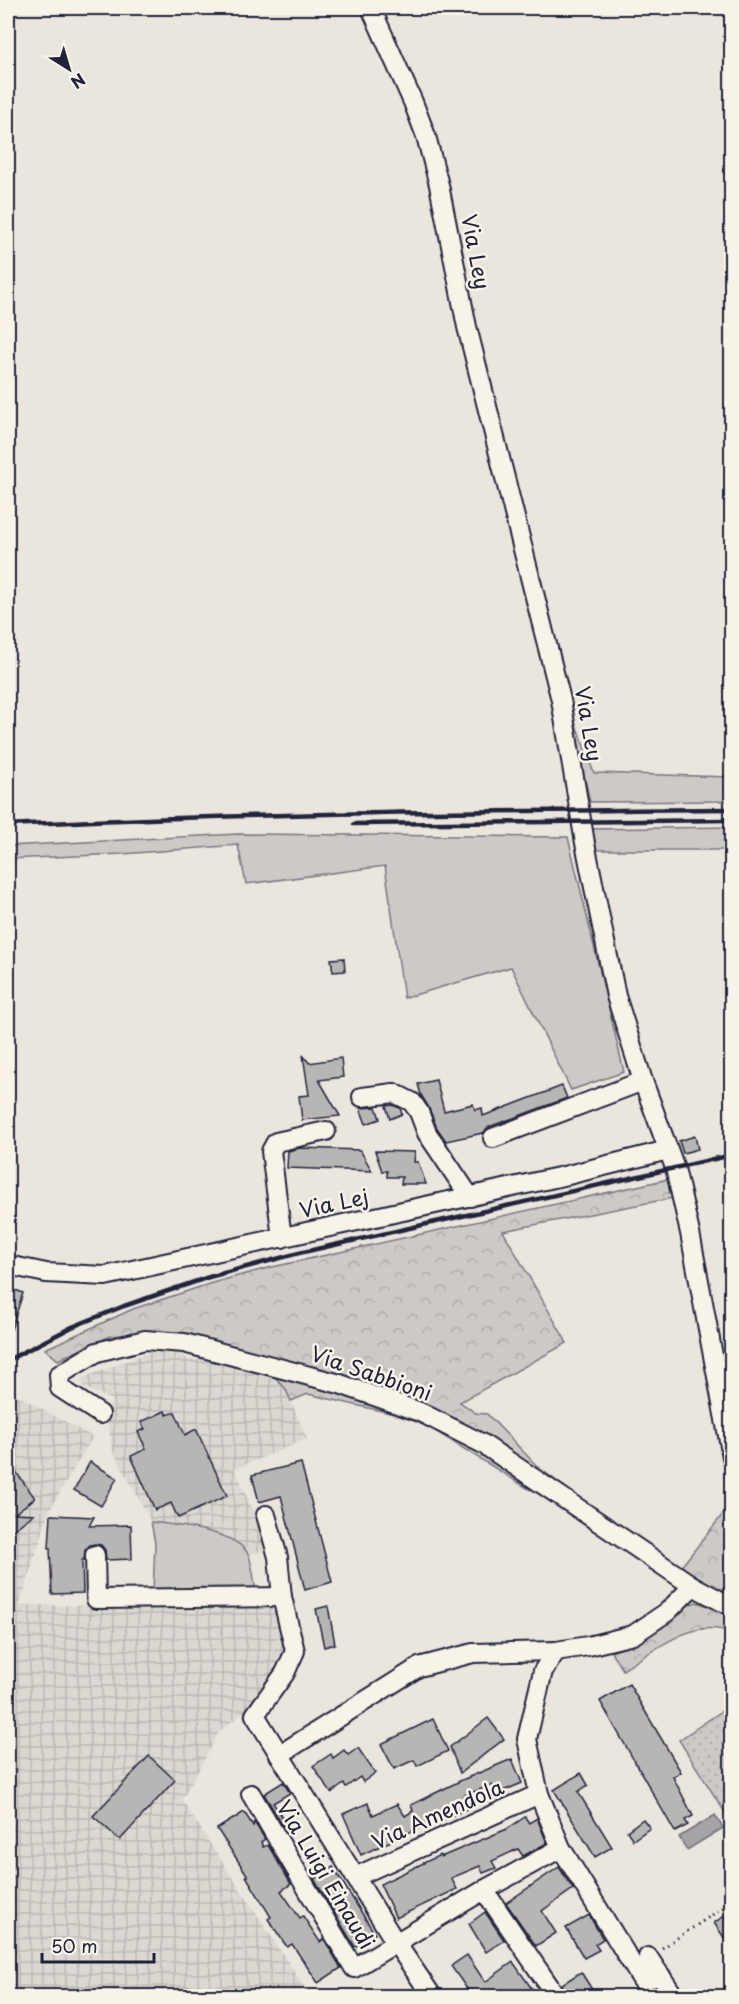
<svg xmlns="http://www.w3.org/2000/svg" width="739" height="2004" font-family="'Playpen Sans',sans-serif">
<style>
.industrial{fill:url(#industrial-grid)}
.grass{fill:#cdc9c6;stroke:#787680;stroke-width:1.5}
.forest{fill:url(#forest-crowns);stroke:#787680;stroke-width:1.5}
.garden{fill:url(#garden-dots);stroke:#787680;stroke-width:1.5}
.water{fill:#a6a3a6;stroke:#716f7b;stroke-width:1.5}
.building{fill:#b8b6b5;stroke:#22223b;stroke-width:1.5}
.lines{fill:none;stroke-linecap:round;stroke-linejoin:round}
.minor-casing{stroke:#22223b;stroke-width:22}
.path{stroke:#22223b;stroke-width:3;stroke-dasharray:1.5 4.5;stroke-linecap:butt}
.minor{stroke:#f7f3e8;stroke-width:18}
.rail{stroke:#22223b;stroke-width:4.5}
.labels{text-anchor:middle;stroke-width:5;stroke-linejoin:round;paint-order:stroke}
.street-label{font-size:21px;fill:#22223b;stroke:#f7f3e8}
</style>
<defs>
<pattern id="industrial-grid" width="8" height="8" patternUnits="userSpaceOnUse" patternTransform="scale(1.5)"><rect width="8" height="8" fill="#dbd8d2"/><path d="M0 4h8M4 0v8" fill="none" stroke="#bcb9b5"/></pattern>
<pattern id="forest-crowns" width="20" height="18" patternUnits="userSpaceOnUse" patternTransform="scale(1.5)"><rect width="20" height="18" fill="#cdc9c6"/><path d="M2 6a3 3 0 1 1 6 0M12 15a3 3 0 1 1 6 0" fill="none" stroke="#b0acab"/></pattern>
<pattern id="garden-dots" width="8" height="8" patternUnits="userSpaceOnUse" patternTransform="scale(1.5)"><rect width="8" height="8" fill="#cdc9c6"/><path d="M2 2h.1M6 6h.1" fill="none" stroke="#b0acab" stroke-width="1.8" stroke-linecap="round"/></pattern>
</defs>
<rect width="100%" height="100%" fill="#eae6de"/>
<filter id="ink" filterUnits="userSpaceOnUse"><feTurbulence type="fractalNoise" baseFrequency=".0167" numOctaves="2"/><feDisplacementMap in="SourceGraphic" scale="12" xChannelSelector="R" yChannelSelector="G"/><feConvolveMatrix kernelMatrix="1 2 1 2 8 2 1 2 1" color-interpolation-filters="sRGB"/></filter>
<g filter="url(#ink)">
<g class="industrial">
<path d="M178,1347L188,1361L219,1358L272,1374L285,1388L291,1401L307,1439L235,1469L269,1549L249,1554L238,1542L202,1529L151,1522L113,1451L106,1416L112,1400L85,1388L80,1379L160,1348Z"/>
<path d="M8,1390L93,1437L50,1509L20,1605L275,1607L285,1654L248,1709L220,1731L182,1800L310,1996H8Z"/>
</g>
<g class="grass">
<path d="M569,706L594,773L731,777V801L590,802Z"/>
<path d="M731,827V850H593L590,829Z"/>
<path d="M238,834L568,837L624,1072L571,1090L511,967L404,998L385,866L246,884L238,845L122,854L8,859V846Z"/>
<path d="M151,1522C174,1525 240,1531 249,1556C253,1567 254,1581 256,1593L153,1592L155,1543Z"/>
</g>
<g class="forest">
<path d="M669,1179L673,1198L503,1231L567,1343L460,1402L476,1413L487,1414L538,1467L599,1513L420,1405L147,1333L110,1336L58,1360L45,1349L133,1309L212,1283L268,1268Z"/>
<path d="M272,1374L418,1415L538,1486L530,1490L416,1419L308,1394L291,1401L285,1388Z"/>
<path d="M731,1504V1601L696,1580L681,1567Z"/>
<path d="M696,1602L721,1610L731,1616V1633C694,1616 654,1651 623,1670L611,1652L634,1644L661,1628L678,1609Z"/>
</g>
<path class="garden" d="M731,1705V1822L679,1740Z"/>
<path class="water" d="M715,1815L723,1828L687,1850L679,1837Z"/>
<g class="building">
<path d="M344,958L345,971L333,972L331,959Z"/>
<path d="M303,1055L309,1063L341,1058L343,1077L319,1080L340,1116L302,1120L299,1096L309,1095Z"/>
<path d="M436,1080L444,1111L473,1104L475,1110L482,1108L483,1116L562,1086L567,1098L489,1127L483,1133L446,1141L437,1128L428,1106L421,1095L418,1084Z"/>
<path d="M392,1105L400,1108L402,1114L390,1119L386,1106Z"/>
<path d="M376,1107L380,1119L366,1124L360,1108Z"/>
<path d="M695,1136L698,1149L683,1153L679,1141Z"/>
<path d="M300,1148L360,1150L372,1171L287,1168L288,1151Z"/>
<path d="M375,1151L415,1152L414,1162H418L426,1184H401L402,1177H387V1171H382Z"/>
<path d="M8,1287L23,1293L10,1333L8,1332Z"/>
<path d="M165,1411L167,1415L175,1412L185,1435L196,1429L227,1496L178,1518L171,1503L155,1510L131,1456L146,1449L138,1432L145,1429L141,1422Z"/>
<path d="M8,1461L35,1498L15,1513L34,1514L8,1534Z"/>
<path d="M90,1462L117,1478L101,1506L74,1490Z"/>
<path d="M301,1463L332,1582L305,1590L281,1496L259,1502L252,1475Z"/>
<path d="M51,1515L94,1517L89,1526L131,1525L132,1559L106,1560L105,1550L101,1545L95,1544L90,1545L85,1550L84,1560H82L83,1593L52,1594L50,1548H49Z"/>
<path d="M328,1606L335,1644L324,1647L316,1609Z"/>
<path d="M629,1684L681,1772L673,1777L693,1816L685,1820L688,1825L675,1832L600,1701Z"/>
<path d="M488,1718L504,1739L460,1773L450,1747Z"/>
<path d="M433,1719L448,1751L417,1766L414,1760L394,1769L381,1744Z"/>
<path d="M358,1748L375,1773L363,1782L360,1777L346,1787L344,1784L331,1793L313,1766L331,1754L333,1758L344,1750L348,1755Z"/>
<path d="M149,1756L175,1780L120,1840L93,1816Z"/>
<path d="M512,1759L522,1783L496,1794L492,1785L463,1796L469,1808L441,1821L440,1818L361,1855L343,1814L368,1803L373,1815L397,1804L405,1816L413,1811L411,1805L462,1780Z"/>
<path d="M581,1773L588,1785L578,1792L612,1847L595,1857L554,1790Z"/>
<path d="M283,1782L290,1793L273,1803L287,1824L283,1826L264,1794Z"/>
<path d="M244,1812L253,1826L254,1822L265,1839L261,1842L263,1847L268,1845L291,1884L281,1891L300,1918L303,1916L320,1942L324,1939L341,1968L318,1983L292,1944L287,1947L268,1919L271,1917L246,1876H248L217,1829Z"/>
<path d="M525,1817L529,1823L537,1818L547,1843L523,1856L518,1849L492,1861L496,1868L483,1873L480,1866L451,1878L457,1889L396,1918L380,1884L440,1855L441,1857L507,1829Z"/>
<path d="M643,1819L650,1828L633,1840L627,1831Z"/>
<path d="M333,1867L375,1934L355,1947L314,1879Z"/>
<path d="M559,1867L573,1889L542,1911L556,1933L536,1946L506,1903Z"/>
<path d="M732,1911V1949L714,1923Z"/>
<path d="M485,1912L504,1940L486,1952L469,1924Z"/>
<path d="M589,1915L603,1939L595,1944L599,1950L584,1958L566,1928Z"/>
<path d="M467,1955L485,1982L513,1962L537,1996H472L451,1966Z"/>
<path d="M581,1972L596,1996H567L562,1984Z"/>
</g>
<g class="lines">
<g class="minor-casing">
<g id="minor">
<path d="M371,8L413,102L426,136L439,185L467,327L561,700L585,843L616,996L643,1081L675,1168L690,1233L732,1457"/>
<path d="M362,1097L394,1093L412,1102L419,1112L427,1133L470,1197"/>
<path d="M493,1138L643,1081"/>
<path d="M282,1238L271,1151L276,1142L326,1131"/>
<path d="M8,1265L46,1273L105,1276L568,1175L668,1150"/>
<path d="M100,1414L60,1388L59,1375L97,1352L145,1340L184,1343L340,1384L420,1412L483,1444L693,1586L732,1607"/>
<path d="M266,1515L278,1557L282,1597L295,1651L285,1673L255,1715L396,1943L432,1996"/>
<path d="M95,1555L96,1599L282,1597"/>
<path d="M556,1651L543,1671L527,1739L539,1794L561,1848L642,1980L661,1976"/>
<path d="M279,1755L419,1667L473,1653L556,1651L588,1646L633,1635L667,1612L693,1586"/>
<path d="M251,1794L354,1968L484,1890L561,1848"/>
<path d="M355,1877L539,1794"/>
<path d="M484,1890L556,1996"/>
<path d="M648,1957L674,1996"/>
</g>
</g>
<path class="path" d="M662,1948L732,1902"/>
<use href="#minor" class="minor"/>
<g class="rail">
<path d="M354,824L732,820"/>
<path d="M8,825C248,813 490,811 732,809"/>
<path d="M8,1360L72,1327L124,1306L209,1277L299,1253L732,1155"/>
</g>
</g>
</g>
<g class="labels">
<g class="street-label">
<text transform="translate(475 252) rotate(79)" y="7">Via Ley</text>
<text transform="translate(588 724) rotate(80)" y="7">Via Ley</text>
<text transform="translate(334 1204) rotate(-12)" y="7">Via Lej</text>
<text transform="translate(371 1374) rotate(19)" y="7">Via Sabbioni</text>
<text transform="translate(438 1815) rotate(-24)" y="7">Via Amendola</text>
<text transform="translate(325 1875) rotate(59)" y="7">Via Luigi Einaudi</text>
</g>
</g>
<rect width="739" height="2004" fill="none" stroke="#f7f3e8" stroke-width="30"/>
<rect x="15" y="15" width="709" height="1974" fill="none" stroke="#22223b" stroke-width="2" filter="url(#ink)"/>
<g transform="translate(69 69) rotate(143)" stroke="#f7f3e8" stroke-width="4.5" paint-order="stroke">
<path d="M0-4.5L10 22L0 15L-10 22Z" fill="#22223b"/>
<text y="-9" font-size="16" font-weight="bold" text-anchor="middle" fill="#22223b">N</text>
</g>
<path d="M42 1953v9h112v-9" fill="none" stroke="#22223b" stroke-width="3"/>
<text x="51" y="1953" font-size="18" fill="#22223b" stroke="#f7f3e8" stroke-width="4.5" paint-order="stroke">50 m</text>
</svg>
